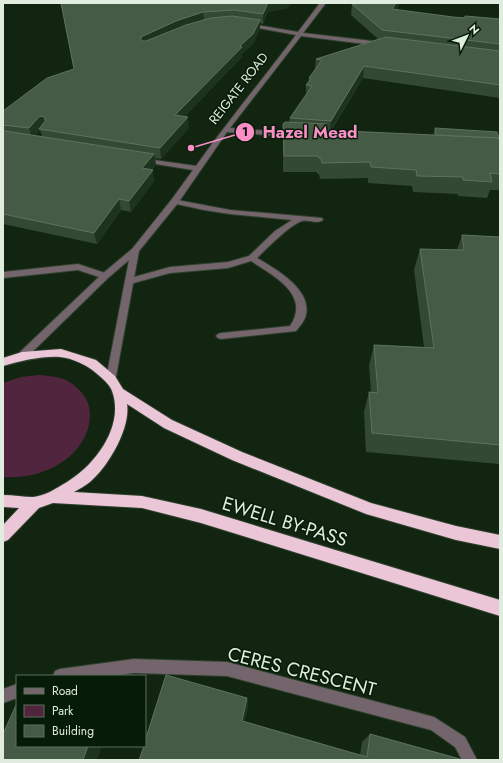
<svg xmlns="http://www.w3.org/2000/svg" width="503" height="763" font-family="Jost,sans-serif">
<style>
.green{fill:#52253e}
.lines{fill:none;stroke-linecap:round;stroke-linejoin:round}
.lane-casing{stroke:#2e412e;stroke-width:2}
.street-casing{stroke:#2e412e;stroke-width:2}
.highway-casing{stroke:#2e412e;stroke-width:2}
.lane{fill:#73656b;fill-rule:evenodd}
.street{fill:#73656b;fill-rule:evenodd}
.highway{fill:#eac6d7;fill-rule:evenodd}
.wall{fill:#344934;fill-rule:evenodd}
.shaded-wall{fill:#1e331e}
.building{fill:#465b46;stroke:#5e725e}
.labels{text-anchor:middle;stroke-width:3;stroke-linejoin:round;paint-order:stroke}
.far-street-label{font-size:13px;fill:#dfecde;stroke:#071c08}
.near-street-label{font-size:19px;fill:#dfecde;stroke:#071c08}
.leader{fill:none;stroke:#fa8fc8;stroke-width:1.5}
.callout-dot{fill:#fa8fc8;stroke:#071c08;stroke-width:1.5}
.mark-label{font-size:12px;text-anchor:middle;font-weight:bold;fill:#111}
.callout-label{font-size:17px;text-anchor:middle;font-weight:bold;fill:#fa8fc8;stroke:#071c08;stroke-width:3;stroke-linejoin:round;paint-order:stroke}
</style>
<rect width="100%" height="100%" fill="#112511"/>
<path class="green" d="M39,375C46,376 54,376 60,378C69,380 77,387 82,393C90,403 91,412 89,425C80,462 38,480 3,477V383L21,377Z"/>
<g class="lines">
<g class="lane-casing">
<g id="lane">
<path d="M172,199L230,210L322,218L323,220C317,225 309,219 302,221C291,224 266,249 257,258C276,269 315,291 305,318C303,323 299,327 296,331L221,339L218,338L216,336L218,334L221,333L290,326C311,295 274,276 251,261L228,268L170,273L130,284L127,283L126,281L127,279L170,267L228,262L249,256L275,231L292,220L230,214L204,210L172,203Z"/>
<path d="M78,264L108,274L109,276L105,279L78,270L3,278V272Z"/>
</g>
</g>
<g class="street-casing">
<g id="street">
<path d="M320,3H326L303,33L381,42L384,44L381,46L301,36L230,128L295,133L298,135L295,137L227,132L178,203L139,251L115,382H107L106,379L129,260L108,278L25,359H19L17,356L19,353L102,274L132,249L172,199L193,170L143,162H140V158L196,166C228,121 263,79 296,35L247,26L244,24L245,23L298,32Z"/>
<path d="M134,659L227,662L434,717L465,737L477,760H462L455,747L431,730L227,676L134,673L111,676H53L55,671L60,669Z"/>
<path d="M17,684V698L3,703V689Z"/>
</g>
</g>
<g class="highway-casing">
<path id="highway" d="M61,349L96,360L115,376L123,389L172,420L242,452L371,503L456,526L500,535V549L456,540L366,514L232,460L164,428L127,404C131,428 108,467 90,482C85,486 79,489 74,492L142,496L201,509L500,600V616L201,523L142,508L53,503L39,508L8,540L3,542V525L19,508L3,507V495C13,495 24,497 33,497C45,496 57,488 67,482C95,465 123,428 113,394C111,385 103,379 96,373C87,365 72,358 60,357C41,356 21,361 3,366V358L22,352Z"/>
</g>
<use href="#lane" class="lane"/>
<use href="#street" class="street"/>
<use href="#highway" class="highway"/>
</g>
<g class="wall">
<path d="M61,3L288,8L268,12L263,24L260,23V29L253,44L242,54V57L185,116L189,128L161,159L155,158L156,165L152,170L154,181L131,212L121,210L97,244L3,224V111L74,69ZM40,130L42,136L35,135Z"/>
<path d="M358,3H400L396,10L453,17L500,19V98L363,78L331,131L433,135L435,128L500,138V190H490L487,198L458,196V194L413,192L412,186L368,183V178L320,179L319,174H317V172H283V124L289,122L290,118L306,95V85L308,83L309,78L315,69L316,59L378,39L351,15L352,4H357Z"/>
<path d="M462,235L500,237V469L499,464L366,452L364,412L369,392H371L369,365L374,345L424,347L414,270L420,249L457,250Z"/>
<path d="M247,698L248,708L244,721L360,755L362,742L370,734L460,760H139Z"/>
</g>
<g class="shaded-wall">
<path d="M268,3H291L288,8L268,12L263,24V14Z"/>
<path d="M396,3H400L390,20L392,9Z"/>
<path d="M203,12L204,22L142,47L141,41V37L176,21Z"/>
<path d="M260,20V29L253,44L242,54V57L176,125L175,115Z"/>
<path d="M364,66L363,78L329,133L331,121Z"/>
<path d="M43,116L46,127L39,129L40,130L32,138L29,128L39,117Z"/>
<path d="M188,117L189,128L161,159L160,148Z"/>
<path d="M327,124L325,140L323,130Z"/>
<path d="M154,154L156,165L144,179L142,168Z"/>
<path d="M153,170L154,181L131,212L129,201Z"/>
<path d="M119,199L121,210L97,244L94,233Z"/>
<path d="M247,698L248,708L242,729V721Z"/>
<path d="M88,746H102L97,760H83Z"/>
</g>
<g class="building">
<path d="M61,3H268L263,14L234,10L203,12L176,21L141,37V41H146L186,25L211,18L232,16L260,20L253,34L240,46L242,47L175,115L188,117L160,148L39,129L46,120L43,116L39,117L29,128L3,125V111L47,78L74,69Z"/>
<path d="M358,3H396L392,9L453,17L465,18V16L500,19V44L382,30L352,4H357Z"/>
<path d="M386,37L500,51V85L364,66L331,121L290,118L312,86L306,85L311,79L309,78L322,60L316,59Z"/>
<path d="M285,122L327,124L323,130L500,138V174L490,173L492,182L463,180V177L417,176L416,170L371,167L370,162L322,163L321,158H319L318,156H284L283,124Z"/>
<path d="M435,128L497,132L499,138L436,135Z"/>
<path d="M3,129L5,131L154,154L142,168L153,170L129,201L119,199L94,233L3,214V179L4,178H3Z"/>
<path d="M462,235L500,237V445L372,433L369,392L378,393L374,345L434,348L420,249L464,250Z"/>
<path d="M166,675L247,698L242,721L367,757L370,734L460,759V760H139L144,746H145V741Z"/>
<path d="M17,703V746H88L83,760H3V734Z"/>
</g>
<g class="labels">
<g class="far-street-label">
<text transform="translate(238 88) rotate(-52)" y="5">REIGATE ROAD</text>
</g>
<g class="near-street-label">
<text transform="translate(285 521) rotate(17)" y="7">EWELL BY-PASS</text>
<text transform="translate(302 671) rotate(14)" y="7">CERES CRESCENT</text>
</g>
</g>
<path class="leader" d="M191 148L245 132"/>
<g class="callout-dot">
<circle cx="191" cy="148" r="4"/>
<circle cx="245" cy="132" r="10"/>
</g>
<g class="mark-label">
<text x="245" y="136">1</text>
</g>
<g class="callout-label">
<text x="310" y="138">Hazel Mead</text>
</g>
<rect width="503" height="763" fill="none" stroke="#dfecde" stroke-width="8"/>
<rect x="16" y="675" width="130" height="72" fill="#071c08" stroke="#5d6f5e"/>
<rect x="24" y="688" width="20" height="6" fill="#73656b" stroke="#5d6f5e"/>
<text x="52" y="695" font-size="12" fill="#dfecde">Road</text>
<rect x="24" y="705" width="20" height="12" fill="#52253e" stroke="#5d6f5e"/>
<text x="52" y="715" font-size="12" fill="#dfecde">Park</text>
<rect x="24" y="725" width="20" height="12" fill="#465b46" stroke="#5d6f5e"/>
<text x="52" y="735" font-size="12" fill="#dfecde">Building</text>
<g transform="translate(467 36) rotate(48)" stroke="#071c08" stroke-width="3" paint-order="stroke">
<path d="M0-3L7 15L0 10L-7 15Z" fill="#dfecde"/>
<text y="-6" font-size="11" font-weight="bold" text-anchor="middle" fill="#dfecde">N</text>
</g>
</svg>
